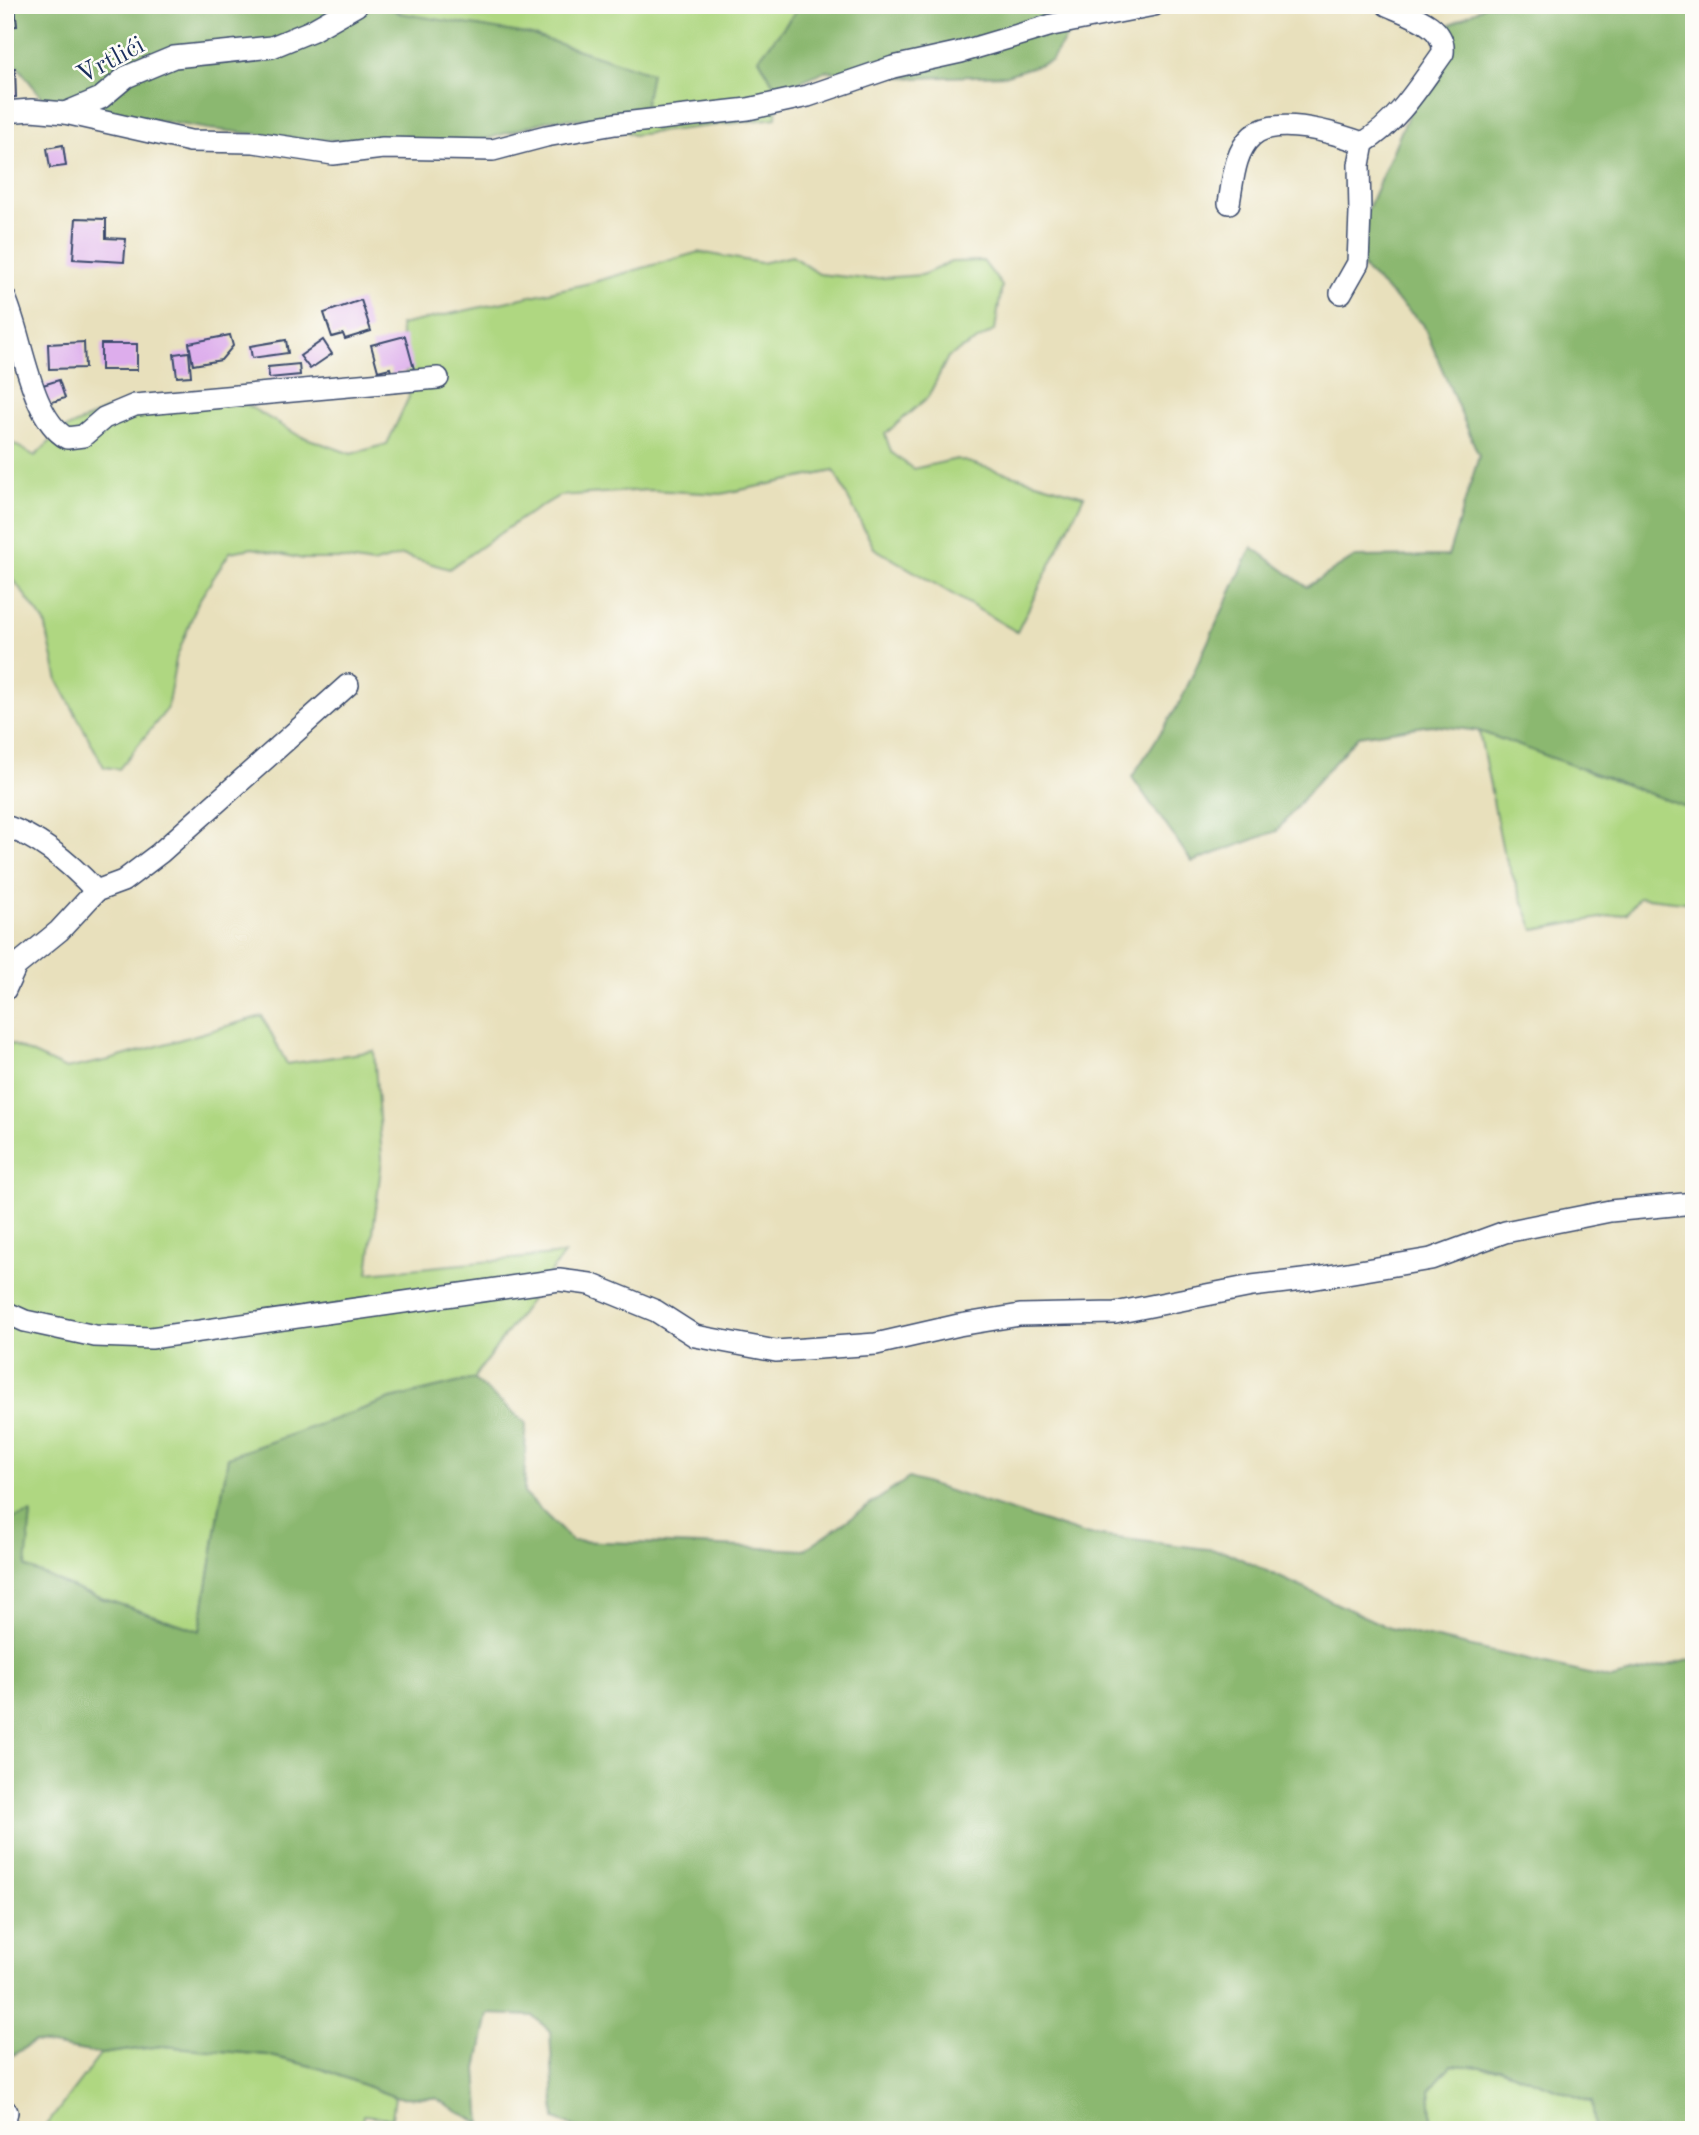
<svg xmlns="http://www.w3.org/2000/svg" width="1699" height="2135" font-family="'Old Standard TT',serif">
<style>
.green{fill:#afd781;stroke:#658370;stroke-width:2}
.forest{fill:#8bb86f;stroke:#537466;stroke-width:2}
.building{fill:#ddadec}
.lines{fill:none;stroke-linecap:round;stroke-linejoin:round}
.minor-casing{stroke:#3a4a6c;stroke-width:24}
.minor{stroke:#fff;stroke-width:21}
.labels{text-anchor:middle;stroke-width:5;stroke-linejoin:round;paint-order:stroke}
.street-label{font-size:26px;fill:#1b2f5e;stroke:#fdfcf7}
</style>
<rect width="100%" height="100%" fill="#fdfcf7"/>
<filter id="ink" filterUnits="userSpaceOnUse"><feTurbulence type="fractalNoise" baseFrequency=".0143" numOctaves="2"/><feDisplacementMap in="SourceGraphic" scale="14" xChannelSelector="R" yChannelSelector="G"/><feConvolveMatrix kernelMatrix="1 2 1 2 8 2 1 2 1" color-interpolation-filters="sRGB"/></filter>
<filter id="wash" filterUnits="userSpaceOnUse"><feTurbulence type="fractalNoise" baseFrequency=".00686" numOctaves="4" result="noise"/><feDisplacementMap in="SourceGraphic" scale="28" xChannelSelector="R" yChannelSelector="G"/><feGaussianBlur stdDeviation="1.57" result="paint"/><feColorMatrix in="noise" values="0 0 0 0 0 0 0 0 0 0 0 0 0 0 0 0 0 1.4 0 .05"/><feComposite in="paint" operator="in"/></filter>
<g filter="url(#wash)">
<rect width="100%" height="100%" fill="#e8e0bc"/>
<g class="green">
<path d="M386,5H796L798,9L759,58L777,91L776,118L633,135L595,118Z"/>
<path d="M699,252L761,263L792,256L819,274L866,279L922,275L951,262L983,261L1002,286L995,330L948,357L928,397L885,434L891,452L913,469L957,459L1084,496L1017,632L874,548L834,471L721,494L649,490L559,496L522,518L449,569L402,555L373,564L341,559H303L253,548L230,552L198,602L176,659L167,709L119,769L104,767L58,681L45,623L10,575L5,574V439L35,456L61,431L106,410L245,404L298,435L351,454L387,444L409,397L400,325L590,283Z"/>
<path d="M1479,731L1694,810V906L1691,903L1639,897L1627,913L1534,930L1503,851Z"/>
<path d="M262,1016L287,1064L374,1051L382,1159L368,1273L564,1254L473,1379L391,1399L228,1457L200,1631L80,1591L25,1567L31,1514L5,1521V1158L7,1155L5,1153V1041L66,1069L109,1060Z"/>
<path d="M162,2046L267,2055L322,2069L395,2097L392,2118L363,2115L361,2130H43L101,2054Z"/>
<path d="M1451,2065L1499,2068L1593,2103L1595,2130H1433L1430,2089Z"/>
</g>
<g class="forest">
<path d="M5,5H386L399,13L532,35L651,73L645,106L595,118L550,120L477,142L313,140L209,129L117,114L50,108L5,50Z"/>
<path d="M796,5H1088L1051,61L1007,75L916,78L825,71L777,91L759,58L798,9Z"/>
<path d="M1486,5H1694V810L1479,731L1431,725L1358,736L1315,784L1277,831L1192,862L1132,777L1179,704L1252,547L1307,587L1355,557L1448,556L1479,456L1423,324L1363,268L1361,225L1446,27Z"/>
<path d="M473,1379L526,1423L524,1493L572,1541L699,1545L804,1550L909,1478L1083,1534L1224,1551L1389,1628L1611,1679L1694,1659V2130H1595L1592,2102L1499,2068L1451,2065L1430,2089L1433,2130H582L555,2119L550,2031L533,2016L488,2014L477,2069L481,2124L435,2098L395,2097L322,2069L267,2055L162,2046L101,2054L34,2042L5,2060V1521L31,1513L26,1567L80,1591L200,1631L228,1457L391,1399Z"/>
</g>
<g id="blocks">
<g class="building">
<path d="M10,5H15L17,26L5,27V6Z"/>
<path d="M5,68H15L16,97L5,98Z"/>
<path d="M63,145L66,166L50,168L47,148Z"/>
<path d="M76,218L106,219V238L126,239L124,262L73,259Z"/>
<path d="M361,300L371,331L345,339L343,334L332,337L324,313Z"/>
<path d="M230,335L233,346L221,360L193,365L189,343Z"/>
<path d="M405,336L414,369L392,375L390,368L378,371L371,345Z"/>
<path d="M286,340L288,353L252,358L250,346Z"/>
<path d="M323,340L332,354L310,369L300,356Z"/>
<path d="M84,342L85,368L49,369L48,344Z"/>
<rect x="101" y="344" width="36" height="26"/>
<path d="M189,352L191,376L177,377L174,354Z"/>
<path d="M299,364L300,375L269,378L268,367Z"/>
<path d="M59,380L65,398L49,403L43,385Z"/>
</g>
</g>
</g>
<g filter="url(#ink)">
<use href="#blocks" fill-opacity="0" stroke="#3a4a6c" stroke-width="2"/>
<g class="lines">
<g class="minor-casing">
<g id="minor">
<path d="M5,112L31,110L65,113L101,98L126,77L174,57L272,47L311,31L357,5"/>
<path d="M65,113L190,141L254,142L333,154L383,148L493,150L546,136L615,124L748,109L808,96L893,67L961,52L1052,25L1154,5"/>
<path d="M1229,203C1233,182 1234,152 1252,136C1276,115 1335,133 1363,143C1398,122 1420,85 1443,53C1446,24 1408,15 1387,5"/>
<path d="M1341,293L1358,263L1360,213L1359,165L1363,143"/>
<path d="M5,298C22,335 30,418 67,438L83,436L104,418L135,405L438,378"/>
<path d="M5,826C41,838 71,864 96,891"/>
<path d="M5,990L16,966L59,931L96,891L123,881L160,853L348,685"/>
<path d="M5,1312L25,1321L95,1336L151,1338L559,1280L590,1284L656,1311L695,1336L776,1351L876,1344L959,1325L1020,1315L1115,1313L1252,1286L1311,1279L1431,1259L1505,1232L1610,1211L1694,1203"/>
<path d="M5,2119L7,2112"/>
</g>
</g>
<use href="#minor" class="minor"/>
</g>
</g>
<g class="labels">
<g class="street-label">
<text transform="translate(110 59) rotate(-28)" y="9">Vrtlići</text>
</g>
</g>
<rect width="1699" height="2135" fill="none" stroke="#fdfcf7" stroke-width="28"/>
</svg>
